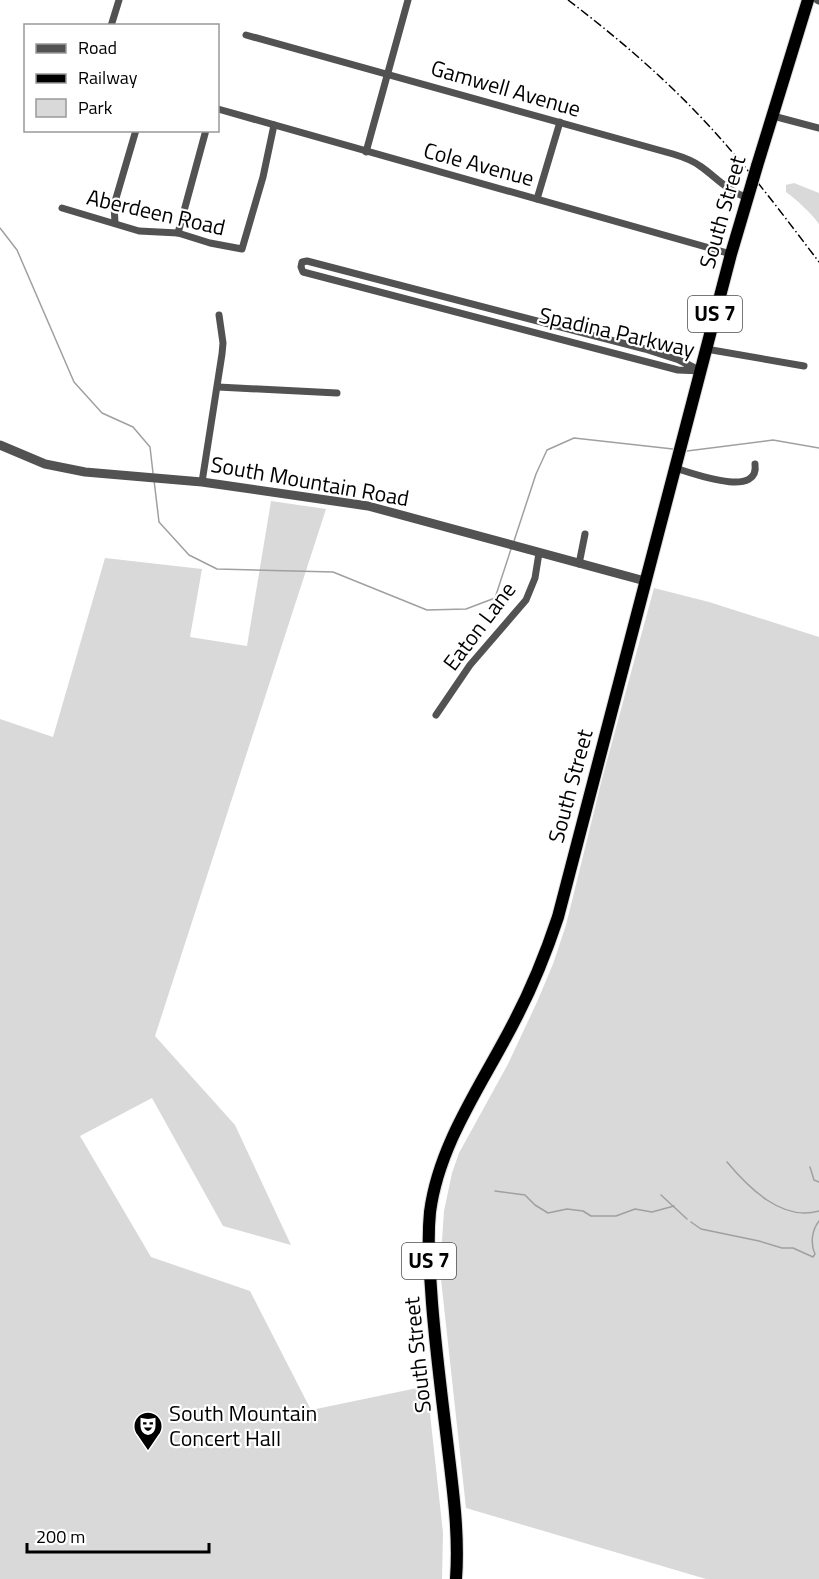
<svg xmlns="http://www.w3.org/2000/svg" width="819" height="1579" font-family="'Titillium Web',sans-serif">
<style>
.green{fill:#d9d9d9}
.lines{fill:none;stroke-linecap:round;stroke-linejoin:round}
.stream{stroke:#a0a0a0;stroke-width:1.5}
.trunk-casing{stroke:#dbdbdb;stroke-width:14}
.minor{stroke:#525252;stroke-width:7}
.tertiary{stroke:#525252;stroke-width:9}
.trunk{stroke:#000;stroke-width:12}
.rail{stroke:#000;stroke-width:1.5;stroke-dasharray:9 3 1.5 3;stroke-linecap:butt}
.trunk-bridge-casing{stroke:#dbdbdb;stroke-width:14;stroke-linecap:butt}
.trunk-bridge{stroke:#000;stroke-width:12}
.labels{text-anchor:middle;stroke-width:4.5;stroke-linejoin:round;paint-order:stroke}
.shield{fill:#fff;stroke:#4c4c4c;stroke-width:1.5}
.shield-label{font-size:21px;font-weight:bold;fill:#000}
.street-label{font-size:22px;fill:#000;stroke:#fff}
.poi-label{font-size:22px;fill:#000;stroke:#fff;text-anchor:start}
</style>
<rect width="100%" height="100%" fill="#fff"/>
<g class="green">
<path d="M794,183L819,193V224C812,214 796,199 786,192V185Z"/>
<path d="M271,501L326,509L155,1036L235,1125L291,1245L223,1226L152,1098L80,1136L151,1257L250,1291L311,1410L427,1386L443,1533L442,1579H0V719L53,737L105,558L202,569L190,637L247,646Z"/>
<path d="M654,588L709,602L819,637V1579H706L466,1508L440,1270L444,1211L452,1173L459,1153L508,1064L537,1002L553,964L566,925L602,779Z"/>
</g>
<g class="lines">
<g class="stream">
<path d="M0,228L17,250L74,382L102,413L133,427L150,447L153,473"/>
<path d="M687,451L773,440L819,448"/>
<path d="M154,480L159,522L189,555L217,569L333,572L427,610L466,609L495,598L511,549"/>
<path d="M514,541L536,474L547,450L574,438L673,449"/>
<path d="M727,1162C748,1187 782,1222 819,1211"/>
<path d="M810,1167L814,1180L819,1182"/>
<path d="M495,1191L525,1195L535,1205L548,1213L567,1209L583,1211L591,1216H616L635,1209L652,1212L674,1206"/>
<path d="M661,1195L687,1219"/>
<path d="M691,1222L701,1229L759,1241L782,1248H793L813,1257L815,1254C810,1243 812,1230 819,1221"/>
</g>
<g class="trunk-casing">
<g id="trunk">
<path d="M757,166L808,0"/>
<path d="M456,1579C459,1538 454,1498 449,1457C443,1406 436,1354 432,1303C430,1272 427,1243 430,1212C439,1143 483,1083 514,1022C532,988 546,953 558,917L731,254L752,183"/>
</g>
</g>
<g class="minor">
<path d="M817,0L819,1"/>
<path d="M111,26L119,0"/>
<path d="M246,35L673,154C683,157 692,160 700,166C715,176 729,193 747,197"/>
<path d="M218,109L731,254"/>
<path d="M773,116L819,128"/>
<path d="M366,152L408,0"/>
<path d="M537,199L560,122"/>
<path d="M62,208L139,231L178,233L210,243L242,249L263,177L274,125"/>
<path d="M115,223L114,205L136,130"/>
<path d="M178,233L206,130"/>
<path d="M307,261L645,349L679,360L701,371L678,370L307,273L303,272L301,267L302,262Z"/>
<path d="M706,349L804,366"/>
<path d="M218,387L337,393"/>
<path d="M675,468C692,473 760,499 755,464"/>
<path d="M202,482L222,354L223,343L219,315"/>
<path d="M579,564L585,534"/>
<path d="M436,715L470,665L526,600L535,578L539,553"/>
</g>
<path class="tertiary" d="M0,445L45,464L85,472L202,482L368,506L645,581"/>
<use href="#trunk" class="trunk"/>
<path class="rail" d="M568,0C622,41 674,86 720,138C755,177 787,220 819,262"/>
<g class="trunk-bridge-casing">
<path id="trunk-bridge" d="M752,183L757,166"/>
</g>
<use href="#trunk-bridge" class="trunk-bridge"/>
</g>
<defs>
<g id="theatre-pin" transform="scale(1.5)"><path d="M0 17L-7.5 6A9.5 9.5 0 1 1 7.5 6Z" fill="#000" stroke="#fff"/><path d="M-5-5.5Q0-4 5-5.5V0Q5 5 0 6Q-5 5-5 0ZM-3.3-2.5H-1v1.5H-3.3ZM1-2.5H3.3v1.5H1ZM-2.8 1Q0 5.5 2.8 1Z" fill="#fff"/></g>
</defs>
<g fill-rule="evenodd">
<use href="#theatre-pin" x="148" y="1426"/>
</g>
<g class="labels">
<g class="shield">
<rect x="688" y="296" width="54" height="36" rx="4.5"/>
<rect x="402" y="1243" width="54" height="36" rx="4.5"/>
</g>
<g class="shield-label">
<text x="715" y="321">US 7</text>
<text x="429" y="1268">US 7</text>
</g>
<g class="street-label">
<text transform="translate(506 88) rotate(16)" y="8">Gamwell Avenue</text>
<text transform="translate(479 164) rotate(15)" y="8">Cole Avenue</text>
<text transform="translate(156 212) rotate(13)" y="8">Aberdeen Road</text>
<text transform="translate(722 212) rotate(-74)" y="8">South Street</text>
<text transform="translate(617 332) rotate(13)" y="8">Spadina Parkway</text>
<text transform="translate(310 481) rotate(10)" y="8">South Mountain Road</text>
<text transform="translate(479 626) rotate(-53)" y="8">Eaton Lane</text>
<text transform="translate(570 786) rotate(-75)" y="8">South Street</text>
<text transform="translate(417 1355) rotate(-96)" y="8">South Street</text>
</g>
<g class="poi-label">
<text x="169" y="1421">South Mountain<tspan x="169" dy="25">Concert Hall</tspan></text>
</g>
</g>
<rect x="24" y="24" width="195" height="108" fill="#ffffff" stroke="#999999" stroke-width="1.5"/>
<rect x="36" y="44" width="30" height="9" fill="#525252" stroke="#999999" stroke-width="1.5"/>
<text x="78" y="54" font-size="18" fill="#000000">Road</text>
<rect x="36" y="74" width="30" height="9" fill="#000000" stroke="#999999" stroke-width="1.5"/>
<text x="78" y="84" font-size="18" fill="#000000">Railway</text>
<rect x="36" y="99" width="30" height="18" fill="#d9d9d9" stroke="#999999" stroke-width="1.5"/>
<text x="78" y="114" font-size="18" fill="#000000">Park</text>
<path d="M27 1543v9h182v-9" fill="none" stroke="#000000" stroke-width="3"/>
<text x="36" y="1543" font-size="18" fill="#000000" stroke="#ffffff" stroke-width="4.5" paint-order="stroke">200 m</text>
</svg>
